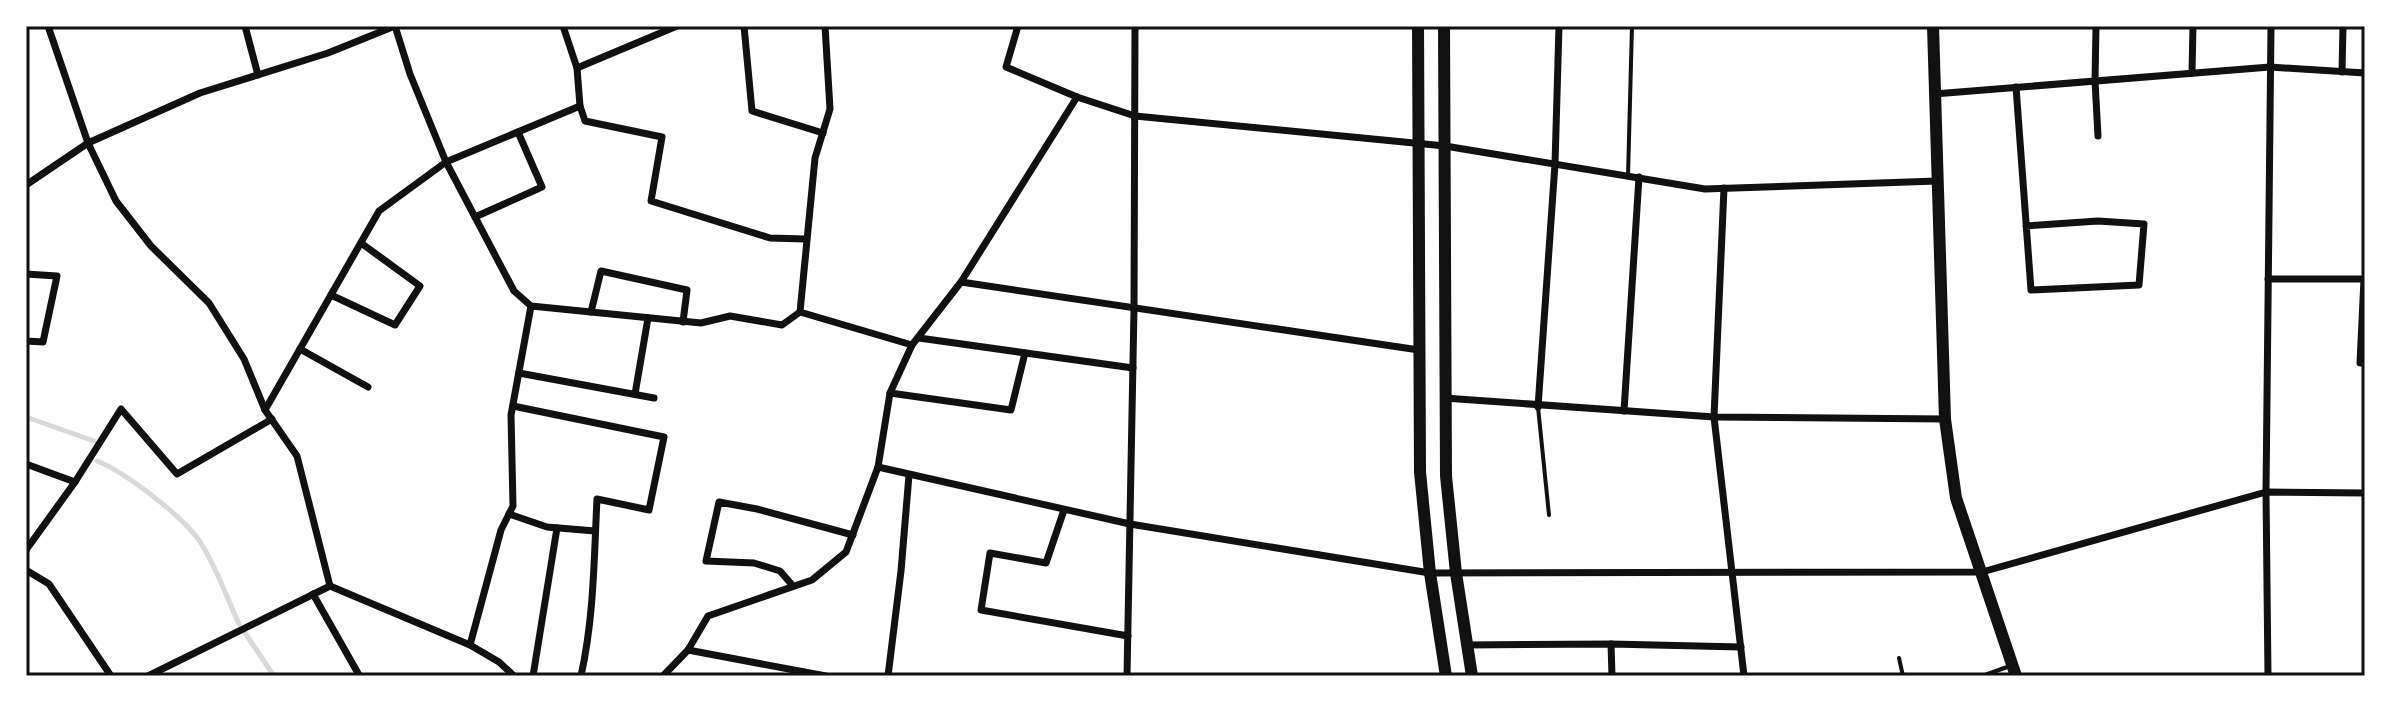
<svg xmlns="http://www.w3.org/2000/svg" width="2391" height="702" font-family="'PT Sans Narrow',sans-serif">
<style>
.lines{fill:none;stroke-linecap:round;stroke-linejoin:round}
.stream{stroke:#d9d9d9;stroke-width:5}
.service{stroke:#111;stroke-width:4}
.minor{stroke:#111;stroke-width:7}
.trunk{stroke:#111;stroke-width:12}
.neatline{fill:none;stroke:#111;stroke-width:3}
</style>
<rect width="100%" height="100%" fill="#fff"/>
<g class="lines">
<g class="stream">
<path d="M26,417L94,441"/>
<path d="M97,461C125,472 187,519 202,545C217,569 227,598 239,624"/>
<path d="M245,633L274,676"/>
</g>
<g class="service">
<path d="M1628,176L1632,26"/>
<path d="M1538,407L1549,515"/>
<path d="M1899,658L1903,676"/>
<path d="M1982,676L2010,666"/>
</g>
<g class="minor">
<path d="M48,26L88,143L116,201L151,246L209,303L244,359L265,410L297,456L330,586L148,676"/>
<path d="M245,26L258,75"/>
<path d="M395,26L410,74L446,162L514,291L531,306L701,323L730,316L782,325L800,312"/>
<path d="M563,26L577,68L580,106L585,121L662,137L651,201L770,238L805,239"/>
<path d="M744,26L752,111L823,133"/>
<path d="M825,26L830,109L815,158L800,312L912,345"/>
<path d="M1018,26L1006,67L1077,97L1135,116L1445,146L1705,189L1937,181"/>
<path d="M2096,26L2095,81L2098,136"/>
<path d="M577,68L677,26"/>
<path d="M2342,72L2343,26"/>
<path d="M2192,73L2193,26"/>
<path d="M2016,87L2031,290L2139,285L2144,224L2098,221L2026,226"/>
<path d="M1934,94L2270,67L2365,73"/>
<path d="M26,185L88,143L200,93L328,53L395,26"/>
<path d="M1724,188L1714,417L1744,676"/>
<path d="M475,217L542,187L518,132"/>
<path d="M26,274L57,276L43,342L26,341"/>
<path d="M2268,279H2365"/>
<path d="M961,282L1419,350"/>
<path d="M331,295L395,325L420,286L361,243"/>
<path d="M591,312L601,271L687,290L683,322"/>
<path d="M919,338L1133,368"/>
<path d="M300,349L368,387"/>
<path d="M2360,363L2364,279"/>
<path d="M519,373L654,398"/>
<path d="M890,393L1011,410L1025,353"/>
<path d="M635,394L648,318"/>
<path d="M1444,398L1714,417L1945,419"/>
<path d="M513,406L664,437L649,510L597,499C594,559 594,617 581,676"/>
<path d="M1538,407L1555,164L1559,26"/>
<path d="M265,410L379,211L446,162L580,106"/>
<path d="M1624,411L1639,177"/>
<path d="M26,464L75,482L26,550"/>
<path d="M878,467L1130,524L1430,573L1982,572L2266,492L2365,493"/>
<path d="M75,482L121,409L177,474L272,419"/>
<path d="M1064,510L1046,563L990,553L981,610L1128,636"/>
<path d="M509,514L547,527L595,531"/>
<path d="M26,570L49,584L111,676"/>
<path d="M330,586L470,645"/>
<path d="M793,586L780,571L754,563L706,561L719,502L757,509L853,535"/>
<path d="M313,594L359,675"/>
<path d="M1611,644L1612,676"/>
<path d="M1465,645L1611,644L1741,647"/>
<path d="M688,650L826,676"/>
<path d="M514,676L499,662L470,645L501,530L513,506L511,415L531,306"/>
<path d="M533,676L557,528"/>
<path d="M663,676L688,650L708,616L812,580L846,552L878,467L890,393L912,345L961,282L1077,97"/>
<path d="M888,676L901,571L909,475"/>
<path d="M1127,676L1134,309L1135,26"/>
<path d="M2268,676L2266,492L2271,26"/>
</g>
<g class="trunk">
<path d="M1418,26L1420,472L1430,573L1446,676"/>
<path d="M1444,26L1446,476L1456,573L1472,676"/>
<path d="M1933,26L1945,419L1956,498L2016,676"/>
</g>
</g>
<rect width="2391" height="702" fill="none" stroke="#ffffff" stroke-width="56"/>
<rect x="28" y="28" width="2335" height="646" class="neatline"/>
</svg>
